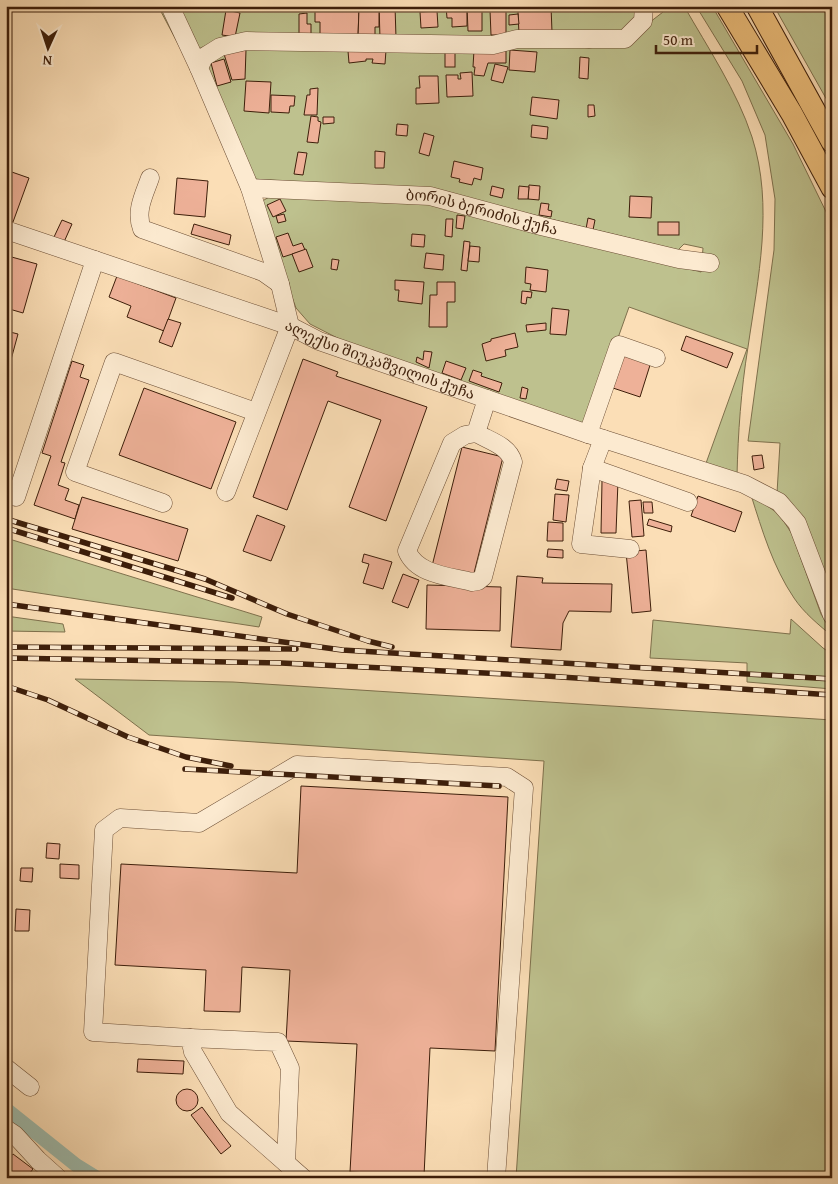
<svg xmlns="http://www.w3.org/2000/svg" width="838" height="1184" font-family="'Gentium Book Plus','Noto Serif Georgian',serif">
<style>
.green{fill:#bec18e;stroke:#7e704c}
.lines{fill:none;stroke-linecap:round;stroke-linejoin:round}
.canal{stroke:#9fbcae;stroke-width:14}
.building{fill:#eeb198;stroke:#3d1e0a}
.minor-casing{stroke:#6c4e35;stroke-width:19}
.major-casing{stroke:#3d1e0a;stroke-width:23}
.minor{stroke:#fcead0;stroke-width:18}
.major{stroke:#eebf7b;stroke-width:21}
.rail-casing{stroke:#3d1e0a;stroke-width:5.5}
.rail{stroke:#fcead0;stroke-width:4;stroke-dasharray:11;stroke-linecap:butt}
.labels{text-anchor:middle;stroke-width:4;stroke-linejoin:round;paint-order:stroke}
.street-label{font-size:15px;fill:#3d1e0a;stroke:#fcead0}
</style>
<rect width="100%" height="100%" fill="#fbdeb6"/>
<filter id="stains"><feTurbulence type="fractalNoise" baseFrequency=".004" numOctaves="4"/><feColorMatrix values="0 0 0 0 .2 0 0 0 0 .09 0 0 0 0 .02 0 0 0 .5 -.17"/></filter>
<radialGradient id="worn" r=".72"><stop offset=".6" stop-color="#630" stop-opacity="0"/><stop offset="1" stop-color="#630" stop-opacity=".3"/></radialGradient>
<g class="green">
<path d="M158,6H640L632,25L618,33L404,40L235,39L205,46L184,55Z"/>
<path d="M658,6H684C708,48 737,91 752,137C774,206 758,278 748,347C741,390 738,433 737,476L705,466L747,349L629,307L587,425L365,352L310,324L296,308L262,215L259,203L276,193L427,199L701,272L703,248L684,244L678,250L431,190L252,179L205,69L208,62L234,47L511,48L557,44L589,48L623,43L663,12Z"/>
<path d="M696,6H712L793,144L832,224V602L777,493L780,443L748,441L774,250L775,199L765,135L742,81Z"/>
<path d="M774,6H832V109Z"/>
<path d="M751,495L779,514L792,534L821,614L832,633V636C819,625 804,613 794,598C773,567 762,530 751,495Z"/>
<path d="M6,538L262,617L259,627L6,588Z"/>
<path d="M6,616L63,624L65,632L6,631Z"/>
<path d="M791,619L823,648L832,654V689L747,682V663L650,658L653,620L790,634Z"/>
<path d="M75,679L233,682L832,720V1178H516L544,761L149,735Z"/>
</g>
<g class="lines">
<path class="canal" d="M6,1109L76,1165L97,1178"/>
</g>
<g class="building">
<path d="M315,6L359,7L358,37L320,36V22H315Z"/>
<path d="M379,6H395L396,38H380Z"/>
<path d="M446,6H467V26L452,27V18H447Z"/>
<path d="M467,6H473V11H482V31H468Z"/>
<path d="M538,6H551L552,32L519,35L518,11L539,9Z"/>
<path d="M359,9H379V27H375V37H358Z"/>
<path d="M506,9V35H491L490,10Z"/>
<path d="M226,10L240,13L235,37L222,35Z"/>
<path d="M437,11L438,27L421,28L420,12Z"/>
<path d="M307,13V24H311V36L299,37V14Z"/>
<path d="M518,14L519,24L509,25V15Z"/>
<path d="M246,50L245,79L232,80L224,54Z"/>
<path d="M386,50L385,64L372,63L373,59H366V61L349,63L348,51Z"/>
<path d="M474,50L506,51V63H488L484,76L474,75L475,67H473Z"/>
<path d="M510,50L537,52L535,72L509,70Z"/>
<rect x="445" y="52" width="10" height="15"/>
<path d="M580,57L589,58L588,79L579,78Z"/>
<path d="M224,59L231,82L217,86L211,63Z"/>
<path d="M495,64L508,67L503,83L491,80Z"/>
<path d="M472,72L473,96L447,97L446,75H458V79H461L460,73Z"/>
<path d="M419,76H438L439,103L416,104V88H420Z"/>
<path d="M246,81L271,82L269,113L244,111Z"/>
<path d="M318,88L317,115H304L307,95H310V89Z"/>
<path d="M271,95L295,96L294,106H290L289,113L271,112Z"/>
<path d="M532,97L559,100L557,119L530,115Z"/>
<path d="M588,105H594L595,116L588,117Z"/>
<path d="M311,116L318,117V121L321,122L318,143L307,142Z"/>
<path d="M323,117H334V123L323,124Z"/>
<path d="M397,124L408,125L407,136L396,135Z"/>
<path d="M532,125L548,127L547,139L531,137Z"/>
<path d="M424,133L434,136L429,156L419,153Z"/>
<path d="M375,151L385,152L384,168H375Z"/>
<path d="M298,152L307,153L303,175L294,174Z"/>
<path d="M454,161L483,168L481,180L474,178L472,185L459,182L460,179L451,177Z"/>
<path d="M6,170L29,178L13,222L6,219Z"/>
<path d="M177,178L208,181L205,217L174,214Z"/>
<path d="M529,185L540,186L539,200L528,199Z"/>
<path d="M492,186L504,189L502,198L490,195Z"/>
<path d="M519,186L529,187L528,199H518Z"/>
<path d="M630,196L652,197L651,218L629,217Z"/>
<path d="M280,199L286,211L273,217L267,205Z"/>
<path d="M541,203L549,204L548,210L552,211L551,217L539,215Z"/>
<path d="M284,214L286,221L278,223L276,216Z"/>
<path d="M457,215L465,216L463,229L456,228Z"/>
<path d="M588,218L595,220L593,230L586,229Z"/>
<path d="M446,219H453L452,237L445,236Z"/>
<path d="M62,220L72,224L64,242L54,237Z"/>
<rect x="658" y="222" width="21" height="13"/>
<path d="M194,224L231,235L229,245L191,234Z"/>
<path d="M288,233L293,246L302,243L305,250L283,257L276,237Z"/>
<path d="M412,234L425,235L424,247L411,246Z"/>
<path d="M464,241L470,242L467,271L461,270Z"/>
<path d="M470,246L480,247L479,262L468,261Z"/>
<path d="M306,249L313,267L299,272L292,254Z"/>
<path d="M426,253L444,255L443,270L424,268Z"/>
<path d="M8,256L37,264L23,313L6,308V262Z"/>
<path d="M332,259L339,260L337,270L331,269Z"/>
<path d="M526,267L548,270L546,292L530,290L531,284L525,283Z"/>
<path d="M117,276L176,298L164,331L127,317L131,306L109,297Z"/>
<path d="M395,280L424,282L422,304L398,301L399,290H395Z"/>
<path d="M437,282H455V302H447V327H429L430,295H437Z"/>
<path d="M522,291L532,292L531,298L527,297L526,304L521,303Z"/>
<path d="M552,308L569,310L566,335L550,334Z"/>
<path d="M168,319L181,323L172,347L159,342Z"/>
<path d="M546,323V330L527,332L526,325Z"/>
<path d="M6,331L18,334L6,378Z"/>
<path d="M515,333L518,347L505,350L506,356L486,361L482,344L491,341V339Z"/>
<path d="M686,336L733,353L727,368L681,350Z"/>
<path d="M424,351L432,352L429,368L416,362L417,357L423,360Z"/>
<path d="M625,353L651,362L640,397L613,388Z"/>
<path d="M303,359L338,372L336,376L427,407L386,521L349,507L381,420L328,401L287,510L253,497Z"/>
<path d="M72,361L84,365L80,377L89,380L61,462L65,463L58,485L69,489L65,500L79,505L75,519L34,505L51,456L42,453Z"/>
<path d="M446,361L466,368L461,380L442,373Z"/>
<path d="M473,370L482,373L481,376L502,383L499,392L469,381Z"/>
<path d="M522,387L528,389L526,399L520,398Z"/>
<path d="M144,388L236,422L211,489L119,455Z"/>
<path d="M462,447L503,457L473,577L432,566Z"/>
<path d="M762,455L764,468L754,470L752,456Z"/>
<path d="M557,479L569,481L567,491L555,489Z"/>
<path d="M602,481H618L616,533H601Z"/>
<path d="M555,494L569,495L566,522L553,520Z"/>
<path d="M698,496L742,512L735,532L691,516Z"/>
<path d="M82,497L188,529L178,561L72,529Z"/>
<path d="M641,500L644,536L632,537L629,501Z"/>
<path d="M643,502H652L653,513H644Z"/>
<path d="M257,515L285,526L271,561L243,551Z"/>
<path d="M649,519L672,526L671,532L647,525Z"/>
<path d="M548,522L563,523V541H547Z"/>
<path d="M548,549L563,550V558L547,557Z"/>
<path d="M646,550L651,611L632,613L626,552Z"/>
<path d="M364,554L392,562L383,589L363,583L369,564L362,562Z"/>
<path d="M403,574L419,580L408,608L392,602Z"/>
<path d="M517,576L543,578L542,583L612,584L611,612L569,611L563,623L561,650L511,647Z"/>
<path d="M427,585L501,587L500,631L426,629Z"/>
<path d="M301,786L508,797L495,1051L430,1048L424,1176L350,1172L357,1044L286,1041L290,970L242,967L240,1012L204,1011L206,970L115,965L121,864L297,873Z"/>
<path d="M47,843L60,844L59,859L46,858Z"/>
<path d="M60,864L79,865V879L60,878Z"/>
<path d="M21,868H33L32,882L20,881Z"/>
<path d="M16,909L30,910L29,931H15Z"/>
<path d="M138,1059L184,1061L183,1074L137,1072Z"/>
<circle cx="187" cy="1100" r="11"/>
<path d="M202,1107L231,1146L221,1154L191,1115Z"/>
<path d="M13,1154L33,1169L26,1178H6V1162Z"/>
</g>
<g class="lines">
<g class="minor-casing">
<g id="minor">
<path d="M170,6L199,68"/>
<path d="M150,178C144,195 135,211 142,229L263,272L280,284"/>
<path id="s1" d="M250,188L430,196L541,226L679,259L710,263"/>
<path id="s2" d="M6,230L290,326L319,341L588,434L744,484L779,502L797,523L832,615"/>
<path d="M290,326L280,284L250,188L199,68L204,57L220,47L246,41L493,45L517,39H625L643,21L644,6"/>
<path d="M476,433C490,441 509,446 513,462L483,577L478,581L472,582C449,576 417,575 407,551L452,443L465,435L476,433L487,399"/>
<path d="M588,434L619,345L656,358"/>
<path d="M603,439L592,468L581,544L630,549"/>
<path d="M592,468L688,502"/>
<path d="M226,492L290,326"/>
<path d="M16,497L95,260"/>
<path d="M163,503L75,472L114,362L256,412"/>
<path d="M190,1038L278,1042L290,1068L286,1163"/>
<path d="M6,1068L30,1087"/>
<path d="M6,1129L15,1135L38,1160L58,1178"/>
<path d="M303,1178L229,1113L193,1052L190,1038L93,1032L104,830L120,818L199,823L297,765L507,777L524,788L496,1178"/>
</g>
</g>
<g class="major-casing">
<g id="major">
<path d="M727,6L792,114L832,188"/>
<path d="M757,6L832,142"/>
</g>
</g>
<use href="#minor" class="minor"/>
<use href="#major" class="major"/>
<g class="rail-casing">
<g id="rail">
<path d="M6,519L205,579L287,614L368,641L392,647"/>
<path d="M6,528L232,598"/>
<path d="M6,604L342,650L832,679"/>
<path d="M6,647L296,649"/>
<path d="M6,658L281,663L546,676L832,695"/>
<path d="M6,686L48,700L128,737L186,757L231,766"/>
<path d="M185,769L499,786"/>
</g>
</g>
<use href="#rail" class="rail"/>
</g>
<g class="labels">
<g class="street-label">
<text dy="5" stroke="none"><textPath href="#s1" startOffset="234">ბორის ბერიძის ქუჩა</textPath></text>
<text dy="5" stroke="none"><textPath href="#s2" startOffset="396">ალექსი შიუკაშვილის ქუჩა</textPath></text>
</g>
</g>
<rect width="838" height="1184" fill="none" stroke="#fbdeb6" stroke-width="25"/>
<rect x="8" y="8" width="823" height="1169" fill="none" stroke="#3d1e0a" stroke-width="2.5"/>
<rect x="12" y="12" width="813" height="1159" fill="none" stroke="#3d1e0a"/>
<g transform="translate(48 48) rotate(183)" stroke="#fcead0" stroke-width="4" paint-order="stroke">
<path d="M0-4L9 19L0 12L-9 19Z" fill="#3d1e0a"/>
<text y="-8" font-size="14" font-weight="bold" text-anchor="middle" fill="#3d1e0a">N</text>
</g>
<path d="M656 45v8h101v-8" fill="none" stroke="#3d1e0a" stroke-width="2.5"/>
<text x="663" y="45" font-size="15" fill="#3d1e0a" stroke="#fcead0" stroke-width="4" paint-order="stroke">50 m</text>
<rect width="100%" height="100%" filter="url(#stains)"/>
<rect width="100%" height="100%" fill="url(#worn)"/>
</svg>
